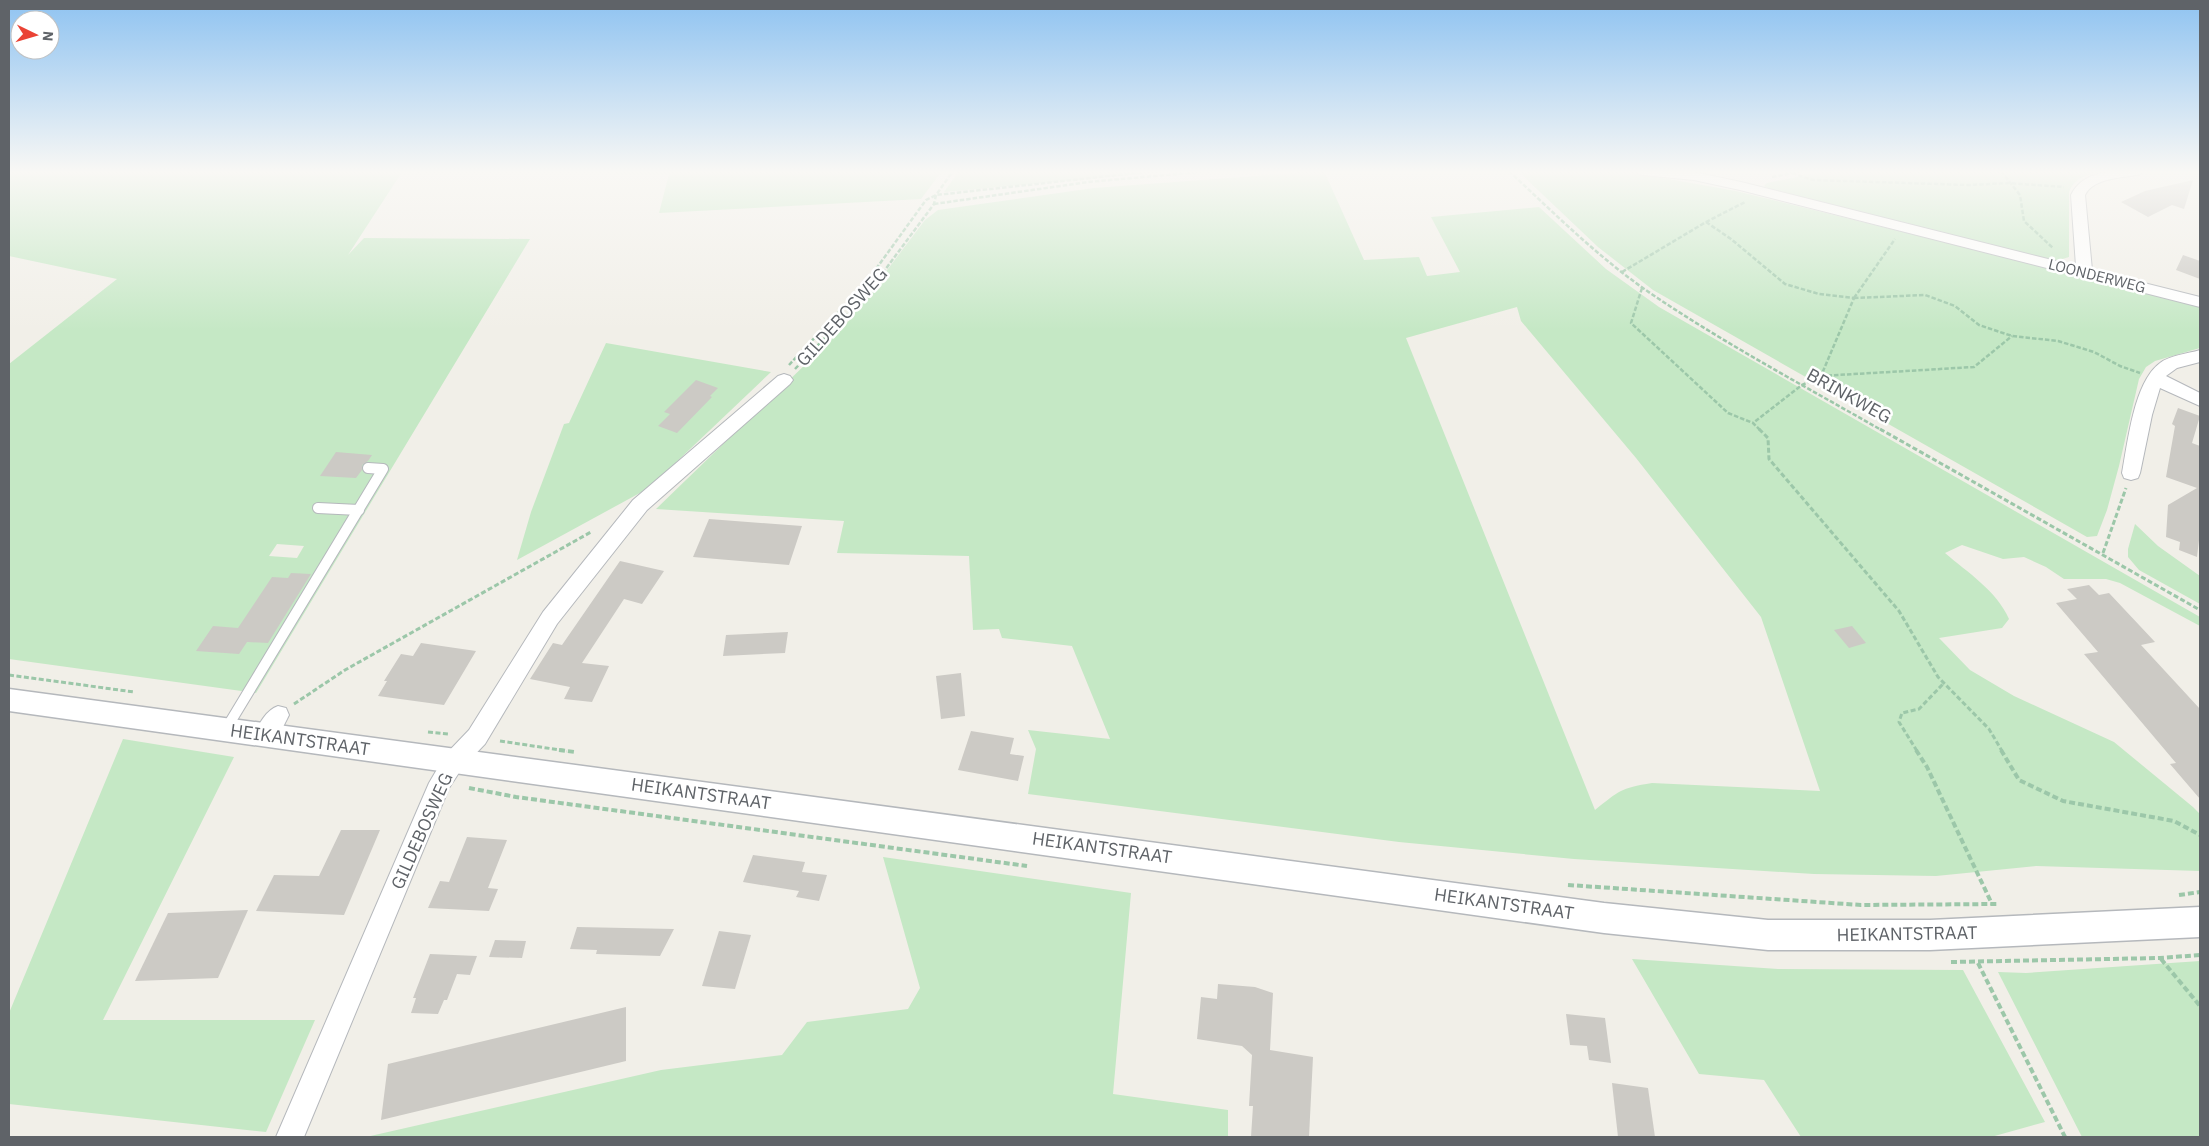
<svg xmlns="http://www.w3.org/2000/svg" width="2209" height="1146" font-family="'IBM Plex Sans',sans-serif">
<style>
.green{fill:#c5e8c5;fill-rule:evenodd}
.building{fill:#cccac5}
.lines{fill:none;stroke-linecap:round;stroke-linejoin:round}
.service-casing{stroke:#b5b8bc;stroke-width:12}
.minor-casing{stroke:#b5b8bc;stroke-width:2}
.tertiary-casing{stroke:#b5b8bc;stroke-width:3}
.path-far2{stroke:#9cc7a9;stroke-width:2.5;stroke-dasharray:4.5 2;stroke-linecap:butt}
.path-far1{stroke:#9cc7a9;stroke-width:3;stroke-dasharray:5 2.5;stroke-linecap:butt}
.path{stroke:#9cc7a9;stroke-width:4;stroke-dasharray:6 3;stroke-linecap:butt}
.service{stroke:#fff;stroke-width:10}
.minor{fill:#fff;fill-rule:evenodd}
.tertiary{fill:#fff;fill-rule:evenodd}
.labels{text-anchor:middle;stroke-width:5;stroke-linejoin:round;paint-order:stroke}
.far-street-label{font-size:15px;fill:#5f6368;stroke:#fff}
.street-label{font-size:18px;fill:#5f6368;stroke:#fff}
</style>
<rect width="100%" height="100%" fill="#f1efe8"/>
<g class="green">
<path d="M9,171H942L921,199L659,213L669,174L402,172L348,255L364,238L530,239L256,693L9,659V364L117,279L9,256ZM277,544L304,546L297,558L269,556Z"/>
<path d="M959,171H1175L944,192Z"/>
<path d="M1324,171L1364,260L1419,257L1427,276L1460,272L1431,217L1539,207L1606,269L1659,307L2200,617V626L2120,583L2106,579H2064L2046,567L2024,557L2003,559L1962,545L1945,553C1967,572 1997,591 2009,619L2002,628L1939,638L1970,670L2014,696L2114,742L2193,807L2200,814V871L2036,866L1936,876L1814,874L1574,859L1399,842L1028,794L1036,749L1028,730L1110,739L1072,646L1002,638L999,629L973,630L969,556L837,553L844,521L656,509L844,327L925,220L938,210L1094,188ZM1517,307L1521,321L1636,458L1761,617L1820,791L1652,783C1620,788 1619,791 1595,810L1406,338Z"/>
<path d="M1518,171H1623L1736,191L2200,305V348L2155,361L2146,367L2139,379L2119,466L2107,510L2097,536L2087,537L1653,290L1598,247Z"/>
<path d="M1826,171H2106C2090,174 2075,176 2069,192V257L2056,261L1769,189L1764,186L1767,183Z"/>
<path d="M606,343L771,372L649,488L517,560L531,512L564,424L569,423Z"/>
<path d="M2135,524L2158,546L2200,576V604L2139,570L2128,557V549Z"/>
<path d="M123,739L234,757L103,1020H315L266,1132L9,1104V1013Z"/>
<path d="M883,857L1131,893L1113,1094L1228,1110V1137H366L661,1070L782,1055L807,1022L908,1009L920,988Z"/>
<path d="M1632,959L1778,969L1963,970L2045,1122L1991,1137H1801L1764,1080L1699,1074Z"/>
<path d="M2200,961V1137H2082L1998,972L2026,973Z"/>
</g>
<g class="building">
<path d="M2193,180L2184,209L2172,205L2148,217L2121,202L2145,191Z"/>
<path d="M2183,255L2200,261V279L2176,270Z"/>
<path d="M696,380L718,388L710,396L712,397L677,433L658,426L670,414L664,412Z"/>
<path d="M2178,408L2200,416L2192,443L2200,446V532L2197,557L2179,550L2180,542L2166,537L2168,505L2197,488L2166,477L2175,426L2172,424Z"/>
<path d="M336,452L372,455L368,461L362,465V470L356,478L320,476Z"/>
<path d="M709,519L802,526L789,565L693,557Z"/>
<path d="M620,561L664,571L642,604L624,599L582,663L609,666L592,702L564,699L570,687L530,679L553,643L562,645Z"/>
<path d="M291,573L311,574L268,643L247,642L239,654L196,651L213,626L238,628L272,577L288,578Z"/>
<path d="M2089,585L2099,595L2109,593L2155,642L2141,645L2200,709V799L2170,764L2176,763L2084,654L2098,652L2056,603L2077,599L2067,589Z"/>
<path d="M1852,626L1866,643L1849,648L1834,630Z"/>
<path d="M788,632L785,653L723,656L726,635Z"/>
<path d="M421,643L476,651L444,705L378,696L387,681H384L401,654L413,656Z"/>
<path d="M961,673L965,716L941,719L936,676Z"/>
<path d="M971,731L1014,738L1010,754L1024,756L1018,781L958,770Z"/>
<path d="M341,830H380L344,915L256,911L274,875L319,876Z"/>
<path d="M467,837L507,840L488,888L498,889L489,911L428,908L440,881L449,882Z"/>
<path d="M753,855L805,862L802,872L827,875L819,901L796,897L799,891L743,882Z"/>
<path d="M248,910L218,978L135,981L168,913Z"/>
<path d="M577,927L674,929L660,956L596,954L597,950L570,949Z"/>
<path d="M719,931L751,935L735,989L702,986Z"/>
<path d="M495,940L526,941L522,958L489,957Z"/>
<path d="M430,954L477,956L470,975L457,974L447,1000H444L438,1014L411,1013L416,998H413Z"/>
<path d="M1218,984L1255,987L1273,993L1270,1050L1313,1057L1309,1137H1251L1253,1106H1249L1252,1055L1242,1046L1197,1039L1201,997L1217,999Z"/>
<path d="M626,1007V1061L381,1120L388,1064Z"/>
<path d="M1566,1014L1605,1018L1611,1063L1589,1060L1587,1046L1570,1045Z"/>
<path d="M1612,1083L1648,1088L1655,1137H1618Z"/>
</g>
<g class="lines">
<g class="service-casing">
<g id="service">
<path d="M318,508L359,510"/>
<path d="M226,729L383,469L368,468"/>
</g>
</g>
<g class="minor-casing">
<g id="minor">
<path d="M1636,171L1694,172L1741,182L2076,266L2071,195C2084,168 2118,171 2143,171L2141,174C2124,178 2094,177 2085,195L2092,270L2200,297V307L1740,190L1694,180L1643,175L1638,174Z"/>
<path d="M2200,350V362L2177,368L2166,376L2200,393V406L2160,388L2152,415L2140,473L2138,478L2131,480L2124,478L2122,473C2128,441 2134,382 2160,363C2170,355 2187,354 2200,350Z"/>
<path d="M784,374L790,376L793,380L790,384L647,510L557,624L485,744L462,768L449,788L304,1137H276L429,783L446,754L469,730L543,612L633,500L778,376Z"/>
<path d="M278,706L286,708L289,715C282,729 275,748 257,742L254,735C259,724 266,710 278,706Z"/>
</g>
</g>
<g class="tertiary-casing">
<path id="tertiary" d="M9,689L1604,903L1768,920H1930L2200,907V937L1930,950H1768L1604,933L9,711Z"/>
</g>
<g class="path-far2">
<path d="M1509,171C1557,216 1604,263 1659,299C1731,347 1808,388 1883,431"/>
<path d="M2001,171L2020,195L2024,221L2053,248"/>
<path d="M1792,173L1813,180L1969,185L2009,183L2064,187"/>
<path d="M1772,177L1802,171"/>
<path d="M934,204L1088,182L1209,171"/>
<path d="M1706,222L1731,239L1785,284L1819,294L1854,298L1821,376L1802,385L1753,423"/>
<path d="M1622,272L1706,222L1745,202"/>
<path d="M1642,288L1631,323L1728,413L1753,423L1761,431"/>
<path d="M1854,298L1925,295L1955,306L1979,325L2012,336L2058,341L2094,352L2120,366L2140,373"/>
<path d="M1854,298L1895,239"/>
<path d="M789,365L865,284L926,200L936,195L1154,171"/>
<path d="M795,369L867,294L934,204L936,195L953,171"/>
<path d="M1821,376L1974,367L2012,336"/>
</g>
<g class="path-far1">
<path d="M1759,429L1768,438L1769,459L1899,611L1938,677L1989,729L2002,751"/>
<path d="M1880,429L2200,610"/>
<path d="M2103,553L2126,488"/>
<path d="M9,675L134,692"/>
<path d="M294,704L345,670L591,532"/>
<path d="M428,732L449,734"/>
<path d="M500,741L567,751"/>
<path d="M1917,751L1899,722L1902,713L1919,709L1943,684"/>
</g>
<g class="path">
<path d="M559,750L575,752"/>
<path d="M1916,750L1927,767L1992,904"/>
<path d="M2001,750L2019,780L2063,801L2174,821L2200,835"/>
<path d="M469,788L516,797L1027,866"/>
<path d="M1568,885L1861,905L1998,904"/>
<path d="M2179,895L2200,892"/>
<path d="M2161,959L2200,1006"/>
<path d="M1951,962L2160,958L2200,955"/>
<path d="M1978,963L2065,1137"/>
</g>
<use href="#service" class="service"/>
<use href="#minor" class="minor"/>
<use href="#tertiary" class="tertiary"/>
</g>
<linearGradient id="sky" x2="0" y2="1"><stop stop-color="#8fc3f1"/><stop offset="0.52" stop-color="#f9f8f5"/><stop offset="1" stop-color="#f9f8f5" stop-opacity="0"/></linearGradient>
<rect width="2209" height="331" fill="url(#sky)"/>
<g class="labels">
<g class="far-street-label">
<text transform="translate(2097 276) rotate(14)" y="5">LOONDERWEG</text>
</g>
<g class="street-label">
<text transform="translate(842 317) rotate(-48)" y="6">GILDEBOSWEG</text>
<text transform="translate(1849 396) rotate(29)" y="6">BRINKWEG</text>
<text transform="translate(300 740) rotate(8)" y="6">HEIKANTSTRAAT</text>
<text transform="translate(701 794) rotate(8)" y="6">HEIKANTSTRAAT</text>
<text transform="translate(422 831) rotate(-66)" y="6">GILDEBOSWEG</text>
<text transform="translate(1102 848) rotate(8)" y="6">HEIKANTSTRAAT</text>
<text transform="translate(1504 904) rotate(8)" y="6">HEIKANTSTRAAT</text>
<text transform="translate(1907 934) rotate(-1)" y="6">HEIKANTSTRAAT</text>
</g>
</g>
<rect width="2209" height="1146" fill="none" stroke="#5f6368" stroke-width="20"/>
<g transform="translate(35 35) rotate(95)"><circle r="24" fill="#ffffff" stroke="#bfc1c3"/>
<path d="M0-4L9 19L0 12L-9 19Z" fill="#ea4335"/>
<text y="-8" font-size="14" font-weight="bold" text-anchor="middle" fill="#5f6368">N</text>
</g>
</svg>
